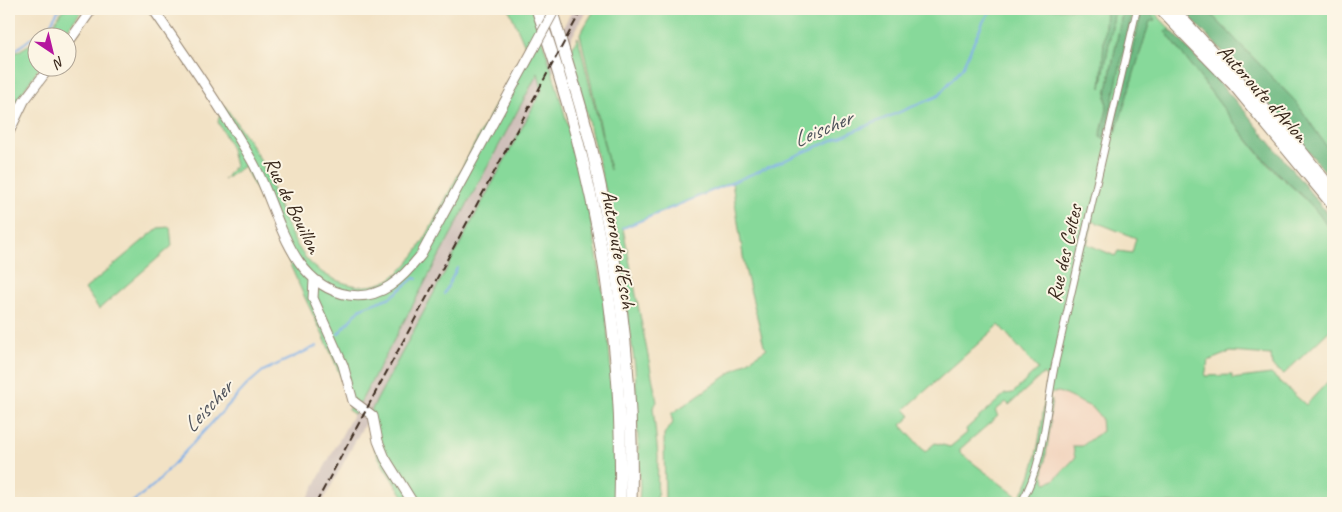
<svg xmlns="http://www.w3.org/2000/svg" width="1342" height="512" font-family="Caveat,sans-serif">
<style>
.built{fill:#f2d4be}
.industrial{fill:#cfc0ba}
.green{fill:#87d99a;stroke:#61825c;fill-rule:evenodd}
.forest{fill:#6db982;stroke:#547250}
.lines{fill:none;stroke-linecap:round;stroke-linejoin:round}
.stream{stroke:#7cafe8;stroke-width:2}
.street-casing{stroke:#968672;stroke-width:8}
.secondary-casing{stroke:#968672;stroke-width:11}
.highway-casing{stroke:#968672;stroke-width:13}
.street{stroke:#fff;stroke-width:6}
.secondary{stroke:#fff;stroke-width:9}
.highway{stroke:#fff;stroke-width:11}
.rail{stroke:#3b2a1e;stroke-width:2;stroke-dasharray:8 4;stroke-linecap:butt}
.secondary-bridge-casing{stroke:#968672;stroke-width:11;stroke-linecap:butt}
.secondary-bridge{stroke:#fff;stroke-width:9}
.labels{text-anchor:middle;stroke-width:4;stroke-linejoin:round;paint-order:stroke}
.street-label{font-size:21px;fill:#3b2a1e;stroke:#fcf5e5}
.water-label{font-size:22px;font-style:italic;fill:#4e525b;stroke:#fcf5e5}
</style>
<rect width="100%" height="100%" fill="#fcf5e5"/>
<filter id="ink" filterUnits="userSpaceOnUse"><feTurbulence type="fractalNoise" baseFrequency=".02" numOctaves="2"/><feDisplacementMap in="SourceGraphic" scale="10" xChannelSelector="R" yChannelSelector="G"/><feConvolveMatrix kernelMatrix="1 2 1 2 8 2 1 2 1" color-interpolation-filters="sRGB"/></filter>
<filter id="wash" filterUnits="userSpaceOnUse"><feTurbulence type="fractalNoise" baseFrequency=".0096" numOctaves="4" result="noise"/><feDisplacementMap in="SourceGraphic" scale="20" xChannelSelector="R" yChannelSelector="G"/><feGaussianBlur stdDeviation="1.12" result="paint"/><feColorMatrix in="noise" values="0 0 0 0 0 0 0 0 0 0 0 0 0 0 0 0 0 1.4 0 .05"/><feComposite in="paint" operator="in"/></filter>
<g filter="url(#wash)">
<rect width="100%" height="100%" fill="#f2e2c5"/>
<path class="built" d="M1059,392L1093,408L1101,418L1102,431L1086,441L1075,458L1054,480L1046,483L1043,474L1046,461L1051,422L1049,421L1053,394Z"/>
<path class="industrial" d="M573,9H587L322,503H305Z"/>
<g class="green">
<path d="M63,9H88L85,13L82,10L62,37L40,38L50,30Z"/>
<path d="M509,9H532C561,95 586,183 600,273C612,349 615,426 615,503H408C394,481 371,454 369,426L365,422L542,90L538,73L354,414L348,410L350,406C338,361 319,329 300,287C282,247 265,206 244,166L224,180L235,166L230,145L218,122L221,110L225,106C237,125 253,144 262,164C275,192 286,233 305,257C324,281 366,297 393,277C421,256 436,215 453,185C477,139 502,93 526,48Z"/>
<path d="M595,9H1106L1102,82L1115,9H1123L1106,96L1107,109L1100,137L1104,139L1132,9V13L1141,15L1143,9H1151L1173,32L1167,29L1165,31C1198,74 1229,118 1263,159C1282,181 1313,201 1326,224L1331,218L1333,220V327L1284,374L1272,366L1271,355L1230,352L1208,361L1205,376L1232,375V379L1271,374L1306,405L1333,376V503H665L664,434L673,423L671,414L767,348L764,345L745,269L732,182L623,228L657,402L653,407L658,456L657,503H639L640,488L635,367L616,233L571,51L578,37L610,170L580,34ZM1141,15L1154,21L1150,20L1116,131L1114,126ZM1093,221L1136,238L1132,253L1118,251L1115,256L1087,244ZM999,325L1038,369L1013,393L1005,394L966,429L967,433L950,447L935,443L925,452L901,425L911,416L905,409ZM1043,374L1047,378C1044,404 1038,481 1018,497L960,453V449L998,416L995,411L1006,402L1009,405ZM1059,392L1093,408L1101,418L1102,431L1082,446H1073L1075,458L1054,480L1046,483L1043,474L1051,421H1049L1052,399L1049,401L1050,393Z"/>
<path d="M1206,9H1333V156L1296,102Z"/>
<path d="M37,40L39,68L9,112V57Z"/>
<path d="M170,227L172,246L99,309L85,289L158,228Z"/>
</g>
<g class="forest">
<path d="M1106,9H1115L1101,88Z"/>
<path d="M1123,9H1132V13L1104,139L1100,137L1107,110L1106,96Z"/>
<path d="M1182,9H1206L1296,102L1333,156V181L1244,74Z"/>
<path d="M1149,11L1155,19L1154,21H1150L1116,132L1114,126L1141,15Z"/>
<path d="M1167,29L1173,32L1243,109L1331,218L1326,225C1313,201 1283,181 1264,159C1229,118 1198,74 1165,31Z"/>
</g>
<g class="lines">
<g class="stream">
<path d="M9,55L51,23L59,9"/>
<path d="M623,228L938,96L962,68L983,22L992,9"/>
<path d="M444,294L457,268"/>
<path d="M338,334L361,308L391,297L414,278L417,279"/>
<path d="M131,503L154,485L248,384L263,371L317,346"/>
</g>
</g>
</g>
<g filter="url(#ink)">
<g class="lines">
<g class="street-casing">
<path id="street" d="M1021,503C1046,460 1045,409 1056,360C1082,243 1110,126 1137,9"/>
</g>
<g class="secondary-casing">
<g id="secondary">
<path d="M153,9C187,58 221,107 251,159C278,204 286,285 349,295C381,300 402,279 421,255L534,48"/>
<path d="M68,43L92,9"/>
<path d="M9,132L24,101L49,68"/>
<path d="M314,280L313,298L343,365L353,401L373,416L378,441L385,458L413,503"/>
</g>
</g>
<g class="highway-casing">
<g id="highway">
<path d="M537,9C594,168 625,334 620,503"/>
<path d="M551,9C565,56 581,103 592,150C620,266 634,384 631,503"/>
<path d="M1160,9L1234,85L1333,205"/>
<path d="M1173,9L1286,132L1333,191"/>
</g>
</g>
<use href="#street" class="street"/>
<use href="#secondary" class="secondary"/>
<use href="#highway" class="highway"/>
<path class="rail" d="M316,503L582,9"/>
<g class="secondary-bridge-casing">
<path id="secondary-bridge" d="M534,48L555,9"/>
</g>
<use href="#secondary-bridge" class="secondary-bridge"/>
</g>
</g>
<g class="labels">
<g class="street-label">
<text transform="translate(1263 93) rotate(48)" y="7">Autoroute d'Arlon</text>
<text transform="translate(293 205) rotate(64)" y="7">Rue de Bouillon</text>
<text transform="translate(619 249) rotate(80)" y="7">Autoroute d'Esch</text>
<text transform="translate(1064 253) rotate(-77)" y="7">Rue des Celtes</text>
</g>
<g class="water-label">
<text transform="translate(822 128) rotate(-23)" y="8">Leischer</text>
<text transform="translate(207 406) rotate(-47)" y="8">Leischer</text>
</g>
</g>
<rect width="1342" height="512" fill="none" stroke="#fcf5e5" stroke-width="30"/>
<g transform="translate(52 52) rotate(145)"><circle r="24" fill="#fcf5e5" stroke="#afa495"/>
<path d="M0-4L9 19L0 12L-9 19Z" fill="#b5179e"/>
<text y="-8" font-size="14" font-weight="bold" text-anchor="middle" fill="#3b2a1e">N</text>
</g>
</svg>
